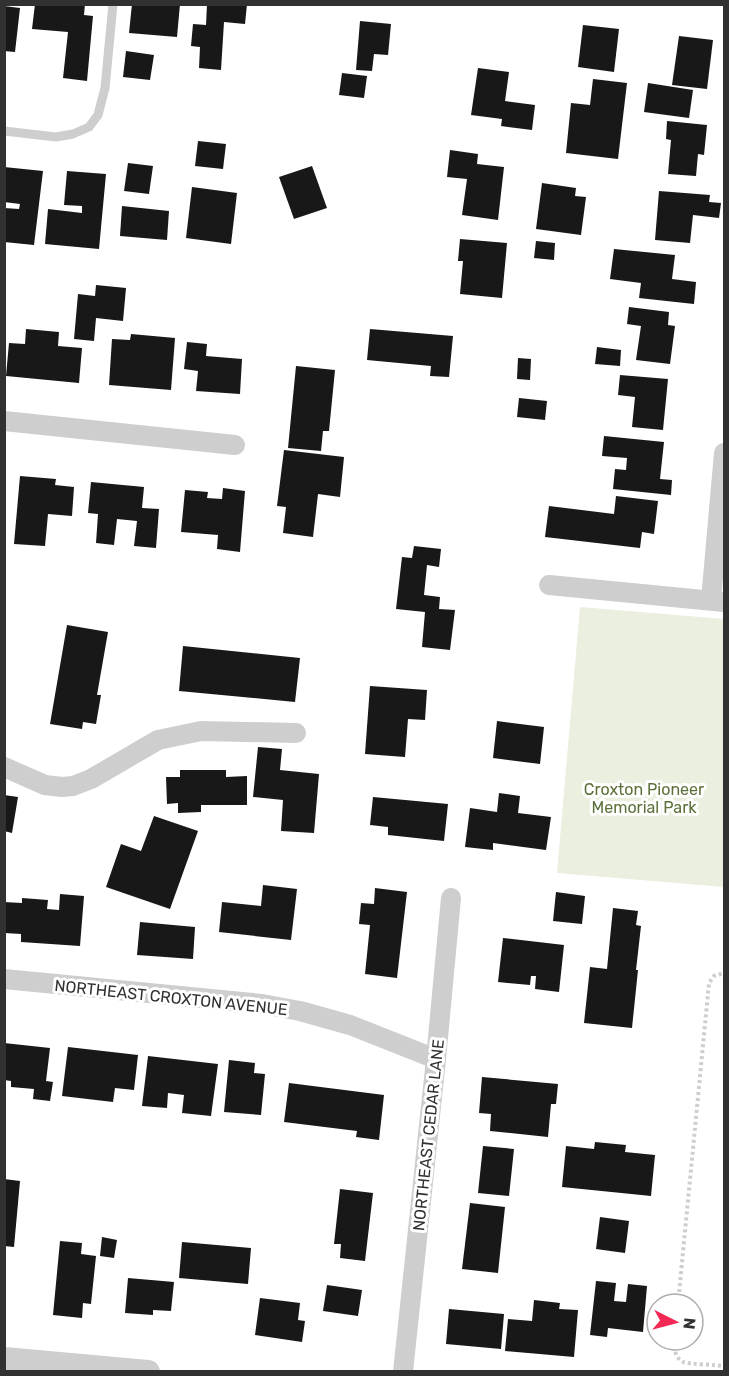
<svg xmlns="http://www.w3.org/2000/svg" width="729" height="1376" font-family="Rubik,sans-serif">
<style>
.green{fill:#eaefdf}
.building{fill:#181818}
.lines{fill:none;stroke-linecap:round;stroke-linejoin:round}
.path{stroke:#cecece;stroke-width:4;stroke-dasharray:3 3;stroke-linecap:butt}
.service{stroke:#cecece;stroke-width:9}
.minor{stroke:#cecece;stroke-width:20}
.tertiary{stroke:#cecece;stroke-width:24}
.labels{text-anchor:middle;stroke-width:6;stroke-linejoin:round;paint-order:stroke}
.park-label{font-size:16px;fill:#5c713a;stroke:#fff}
.street-label{font-size:16px;fill:#313131;stroke:#fff}
</style>
<rect width="100%" height="100%" fill="#fff"/>
<path class="green" d="M580,607L724,619V887L557,873Z"/>
<g class="building">
<path d="M35,4H85L84,15L93,16L87,81L63,78L68,32L32,29Z"/>
<path d="M132,4H180L177,37L129,33Z"/>
<path d="M207,4H247L245,24L224,22L221,70L199,68L200,47L191,46L193,24L206,25Z"/>
<path d="M4,6L20,8L15,52L4,51Z"/>
<path d="M360,21L391,24L388,55L374,54L372,71L356,70Z"/>
<path d="M583,25L619,29L614,72L578,67Z"/>
<path d="M679,36L713,40L707,89L672,85Z"/>
<path d="M126,51L154,55L150,80L123,77Z"/>
<path d="M478,68L509,72L505,101L535,105L532,130L501,126L502,119L471,115Z"/>
<path d="M342,73L367,76L364,98L339,95Z"/>
<path d="M593,79L627,83L618,159L566,153L571,103L590,105Z"/>
<path d="M648,83L693,90L689,118L644,112Z"/>
<path d="M667,121L707,125L704,155L698,154L696,176L668,174L671,140L666,139Z"/>
<path d="M198,141L226,144L223,169L195,166Z"/>
<path d="M450,150L478,154L477,164L504,167L498,220L462,215L467,179L447,177Z"/>
<path d="M128,163L153,166L149,194L124,191Z"/>
<path d="M312,166L327,208L294,219L279,177Z"/>
<path d="M4,167L43,171L34,245L4,242V208L19,209L20,204L4,202Z"/>
<path d="M67,171L106,174L99,249L45,244L48,209L82,213V206L64,205Z"/>
<path d="M542,183L576,188L575,196L586,197L581,235L536,229Z"/>
<path d="M192,187L237,193L231,244L186,238Z"/>
<path d="M659,191L710,195L709,202L721,203L719,218L693,215L690,243L655,240Z"/>
<path d="M122,206L169,211L167,240L120,236Z"/>
<path d="M460,239L507,243L502,298L460,294L463,261H458Z"/>
<path d="M536,241L555,243L554,260L534,258Z"/>
<path d="M614,249L675,255L672,279L696,282L694,304L639,298L641,283L610,279Z"/>
<path d="M96,285L126,288L123,321L96,318L94,341L74,339L78,294L95,296Z"/>
<path d="M629,307L669,312L668,325L675,326L670,364L636,360L641,326L627,324Z"/>
<path d="M26,329L59,332L58,346L82,348L79,383L6,376L9,343L25,344Z"/>
<path d="M370,329L453,336L449,377L430,376L431,366L367,360Z"/>
<path d="M131,334L175,338L171,390L109,385L112,339L130,340Z"/>
<path d="M187,342L207,344L206,356L242,359L240,394L196,391L198,371L184,369Z"/>
<path d="M597,347L621,350L620,366L595,364Z"/>
<path d="M518,358L531,359L530,380L517,379Z"/>
<path d="M296,366L335,370L329,431H323L321,451L288,448Z"/>
<path d="M620,375L668,379L663,430L632,427L635,397L618,395Z"/>
<path d="M519,398L547,401L545,420L517,417Z"/>
<path d="M604,436L664,442L660,479L672,480L671,495L613,489L615,469L626,470L627,458L602,456Z"/>
<path d="M284,450L344,457L340,497L318,494L313,537L283,533L286,507L277,506Z"/>
<path d="M20,476L56,479L55,485L74,487L72,516L48,514L45,546L14,544Z"/>
<path d="M91,482L144,487L142,508L159,509L156,548L134,546L137,521L117,519L114,545L96,543L98,514L88,513Z"/>
<path d="M223,488L245,491L240,552L217,549L218,535L181,532L185,490L208,492L207,498L222,499Z"/>
<path d="M616,496L658,501L654,534L642,532L640,548L545,537L549,506L614,514Z"/>
<path d="M414,546L441,549L439,567L427,565L424,595L440,597L439,609L455,610L450,650L422,647L425,612L396,609L402,557L412,558Z"/>
<path d="M67,625L108,632L97,695H101L96,724L83,722L82,729L50,724Z"/>
<path d="M183,646L300,658L295,702L179,691Z"/>
<path d="M370,686L427,690L425,720L408,719L405,757L365,754Z"/>
<path d="M497,721L544,727L540,764L493,758Z"/>
<path d="M258,747L282,749L280,770L319,774L314,833L281,831L283,800L253,797Z"/>
<path d="M180,770H226V777L247,776V805H201V812L178,813V803L167,804L166,777H180Z"/>
<path d="M499,793L520,796L518,813L551,817L546,850L493,843V850L465,847L470,808L497,812Z"/>
<path d="M4,795L18,797L12,833L4,831Z"/>
<path d="M373,797L448,804L444,841L388,835V827L370,825Z"/>
<path d="M154,816L198,831L170,909L106,887L121,844L141,851Z"/>
<path d="M263,885L297,889L291,940L219,932L222,902L261,906Z"/>
<path d="M375,888L407,892L397,978L365,974L370,925L359,924L361,903L374,904Z"/>
<path d="M556,892L585,896L582,924L553,921Z"/>
<path d="M60,894L84,896L80,946L21,942V934L4,933V902L22,903V898L48,900L47,909L59,910Z"/>
<path d="M613,908L638,911L636,925L641,926L636,970H638L632,1028L584,1023L590,967L607,969Z"/>
<path d="M140,922L195,927L193,959L137,955Z"/>
<path d="M503,938L564,945L559,992L535,989L536,976H531L530,985L498,982Z"/>
<path d="M4,1043L50,1048L46,1081L53,1082L50,1101L33,1099L34,1089L11,1087V1081L4,1080Z"/>
<path d="M68,1047L138,1055L134,1090L115,1088L113,1102L62,1096Z"/>
<path d="M148,1056L218,1064L211,1116L182,1113L184,1095L168,1093L167,1108L142,1106Z"/>
<path d="M229,1060L255,1063L254,1073L265,1074L261,1115L224,1112Z"/>
<path d="M482,1077L558,1084L556,1104H551L548,1137L490,1131L491,1114L479,1113Z"/>
<path d="M289,1083L384,1095L379,1140L356,1137L357,1131L284,1122Z"/>
<path d="M595,1142L626,1145L625,1152L655,1155L651,1196L562,1187L566,1146L594,1149Z"/>
<path d="M483,1146L514,1149L509,1196L478,1193Z"/>
<path d="M4,1179L20,1181L14,1247L4,1246Z"/>
<path d="M340,1189L373,1193L365,1261L340,1258L341,1244H334Z"/>
<path d="M470,1203L505,1207L498,1273L462,1269Z"/>
<path d="M600,1217L629,1221L625,1253L596,1249Z"/>
<path d="M102,1237L117,1240L114,1258L100,1256Z"/>
<path d="M60,1241L82,1243L81,1254L96,1256L91,1304L83,1303L82,1318L53,1315Z"/>
<path d="M182,1242L251,1248L248,1284L179,1278Z"/>
<path d="M128,1278L174,1282L171,1311L153,1310V1315L125,1313Z"/>
<path d="M596,1281L616,1283L614,1301L626,1302L628,1284L647,1286L643,1332L608,1328L607,1337L590,1335Z"/>
<path d="M327,1285L362,1290L358,1316L323,1311Z"/>
<path d="M260,1298L300,1303L298,1320L305,1321L302,1342L255,1335Z"/>
<path d="M534,1300L560,1303L559,1309L578,1310L574,1357L505,1351L508,1319L532,1321Z"/>
<path d="M449,1309L504,1314L501,1349L446,1344Z"/>
</g>
<g class="lines">
<g class="path">
<path d="M678,1304L709,983L714,976L724,973"/>
<path d="M674,1340C674,1348 675,1358 683,1362C689,1364 716,1365 724,1366"/>
</g>
<path class="service" d="M4,131L56,137L73,134L89,127L98,115L105,88L113,4"/>
<g class="minor">
<path d="M4,421L235,445"/>
<path d="M549,585L724,602"/>
<path d="M711,600L724,453"/>
<path d="M4,767L45,785L62,787L73,786L91,779L158,740L201,731L296,733"/>
<path d="M4,979L262,1004L300,1011L350,1025L436,1059"/>
<path d="M403,1372L436,1059L451,898"/>
</g>
<path class="tertiary" d="M4,1359L148,1372"/>
</g>
<g class="labels">
<g class="park-label">
<text x="644" y="795">Croxton Pioneer<tspan x="644" dy="18">Memorial Park</tspan></text>
</g>
<g class="street-label">
<text transform="translate(171 997) rotate(6)" y="6">NORTHEAST CROXTON AVENUE</text>
<text transform="translate(428 1135) rotate(-84)" y="6">NORTHEAST CEDAR LANE</text>
</g>
</g>
<rect width="729" height="1376" fill="none" stroke="#313131" stroke-width="12"/>
<g transform="translate(675 1322) rotate(96)"><circle r="28" fill="#ffffff" stroke="#adadad" stroke-width="1.5"/>
<path d="M0-4.5L10 22L0 15L-10 22Z" fill="#f32855"/>
<text y="-9" font-size="16" font-weight="bold" text-anchor="middle" fill="#313131">N</text>
</g>
</svg>
